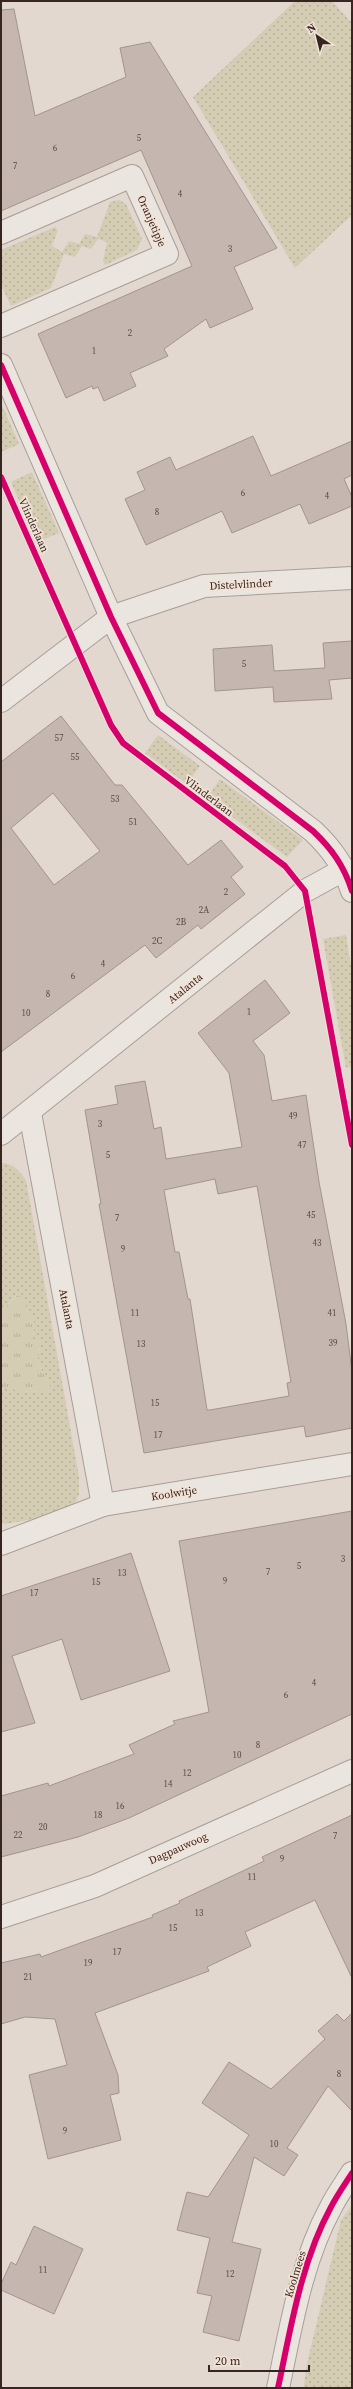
<svg xmlns="http://www.w3.org/2000/svg" width="353" height="2389" font-family="'Source Serif 4',serif">
<style>
.grass{fill:url(#grass-dots)}
.park{fill:url(#park-tufts)}
.building{fill:#c6b6b0;stroke:#a2948e;fill-rule:evenodd}
.lines{fill:none;stroke-linecap:round;stroke-linejoin:round}
.minor-casing{stroke:#a89e97;stroke-width:24}
.minor{stroke:#ebe5e0;stroke-width:22}
.cycleway-casing{stroke:#f2e3d6;stroke-width:8}
.cycleway{stroke:#d6006c;stroke-width:6}
.labels{text-anchor:middle;stroke-width:3.5;stroke-linejoin:round;paint-order:stroke}
.number-label{font-size:9px;fill:#5a4944}
.street-label{font-size:11px;fill:#362520;stroke:#f2e3d6}
</style>
<defs>
<pattern id="grass-dots" width="8" height="8" patternUnits="userSpaceOnUse"><rect width="8" height="8" fill="#d4ccb3"/><path d="M2 2h.1M6 6h.1" fill="none" stroke="#b7af9a" stroke-width="1.8" stroke-linecap="round"/></pattern>
<pattern id="park-tufts" width="24" height="20" patternUnits="userSpaceOnUse"><rect width="24" height="20" fill="#d4ccb3"/><path d="M3 7l-1-3M5 7V3M7 7l1-3M15 17l-1-3M17 17v-4M19 17l1-3" fill="none" stroke="#b7af9a"/></pattern>
</defs>
<rect width="100%" height="100%" fill="#e2d8cf"/>
<g class="grass">
<path d="M295,1H332L352,23V215L295,268L193,97Z"/>
<path d="M119,200L126,204L142,239L137,250L105,265L103,261L107,242L98,239L91,249L82,246L75,257L64,254L51,288L11,306L1,285V250L55,227L58,230L52,246L62,252L69,241L79,244L85,234L97,237L110,202Z"/>
<path d="M1,403L19,444L1,452Z"/>
<path d="M32,472L59,533L37,542L11,482Z"/>
<path d="M158,735L200,766L187,784L145,753Z"/>
<path d="M220,779L303,840L287,857L207,798Z"/>
<path d="M346,935L352,972V1067L346,1068L323,939Z"/>
<path d="M1,1163C14,1163 19,1171 26,1180L79,1477V1495L74,1505L35,1519L5,1524L1,1522V1387L29,1392L53,1390L37,1362L41,1341L33,1342L34,1317L17,1294L1,1313Z"/>
<path d="M352,2205V2388H304L306,2368L341,2220Z"/>
</g>
<path class="park" d="M18,1294L34,1317L33,1342L41,1341L37,1362L53,1390L29,1392L1,1387V1313Z"/>
<g class="building">
<path d="M14,9L35,116L126,77L120,48L150,42L277,248L234,267L253,309L210,328L206,319L164,349L168,356L130,373L136,386L104,401L98,387L93,389L92,386L66,398L38,334L192,266L141,150L1,211V10Z"/>
<path d="M253,436L271,476L352,441V475L344,479L352,497V506L309,524L300,504L232,533L222,511L146,545L125,499L145,490L137,472L170,457L176,470Z"/>
<path d="M352,641V678L329,680L332,699L274,702L273,687L215,691L213,649L272,645L274,671L325,668L323,643Z"/>
<path d="M61,716L115,785H122L188,865L221,840L243,867L231,877L245,894L201,929L198,925L156,958L145,945L1,1052V762ZM53,793L100,851L54,885L11,828Z"/>
<path d="M265,980L290,1013L253,1041L264,1055L272,1101L306,1095L319,1182L346,1324L352,1372V1428L306,1437L304,1426L144,1453L99,1204H101L85,1110L118,1104L115,1086L145,1081L154,1129L161,1127L166,1159L242,1147L229,1073L198,1033ZM215,1179L218,1194L257,1186L291,1382L287,1383L289,1396L210,1410H207L190,1299H188L179,1252H175L164,1190Z"/>
<path d="M352,1511V1714L129,1818L78,1837L1,1857V1796L48,1783L49,1786L134,1754L129,1745L175,1724L173,1721L209,1712L179,1541Z"/>
<path d="M131,1553L170,1671L81,1700L62,1639L12,1656L35,1723L1,1732V1596Z"/>
<path d="M352,1815V1978L315,1900L245,1932L251,1946L207,1967L209,1971L95,2013L118,2075L119,2093L110,2095L121,2140L48,2159L29,2075L67,2065L55,2019L25,2017L1,2024V1963L40,1954L41,1957L153,1917L152,1915L180,1903L179,1901L264,1861L262,1857Z"/>
<path d="M352,2013V2111L328,2086L287,2148L298,2155L284,2176L254,2157L232,2242L261,2249L239,2341L203,2332L212,2296L197,2293L210,2238L177,2230L187,2192L208,2197L249,2135L202,2103L229,2062L271,2089L325,2039L318,2031L337,2014L344,2021Z"/>
<path d="M34,2226L83,2249L54,2314L1,2290V2284L11,2262L16,2265Z"/>
</g>
<g class="lines">
<g class="minor-casing">
<g id="minor">
<path d="M1,233L132,176L167,254L1,326"/>
<path d="M1,365L111,617L158,713L313,831C332,849 344,866 352,891"/>
<path d="M1,701L111,617L204,586L352,578"/>
<path d="M30,1113L103,1505"/>
<path d="M1,1134L305,891L345,869"/>
<path d="M1,1544L103,1505L352,1464"/>
<path d="M1,1917L95,1886L352,1771"/>
<path d="M278,2388C291,2327 301,2262 331,2207C337,2195 345,2184 352,2173"/>
</g>
</g>
<use href="#minor" class="minor"/>
<g class="cycleway-casing">
<g id="cycleway">
<path d="M1,365L111,617L158,713L313,831C332,849 344,866 352,891"/>
<path d="M1,477L111,725L123,743L285,866L305,891L352,1145"/>
<path d="M278,2388C291,2327 301,2262 331,2207C337,2195 345,2184 352,2173"/>
</g>
</g>
<use href="#cycleway" class="cycleway"/>
</g>
<g class="labels">
<g class="number-label">
<text x="139" y="141">5</text>
<text x="55" y="151">6</text>
<text x="15" y="169">7</text>
<text x="180" y="197">4</text>
<text x="230" y="252">3</text>
<text x="130" y="336">2</text>
<text x="94" y="354">1</text>
<text x="243" y="496">6</text>
<text x="327" y="499">4</text>
<text x="157" y="515">8</text>
<text x="244" y="667">5</text>
<text x="59" y="741">57</text>
<text x="75" y="760">55</text>
<text x="115" y="802">53</text>
<text x="133" y="825">51</text>
<text x="226" y="895">2</text>
<text x="204" y="913">2A</text>
<text x="181" y="925">2B</text>
<text x="157" y="944">2C</text>
<text x="103" y="967">4</text>
<text x="73" y="979">6</text>
<text x="48" y="997">8</text>
<text x="249" y="1015">1</text>
<text x="26" y="1016">10</text>
<text x="293" y="1119">49</text>
<text x="100" y="1127">3</text>
<text x="302" y="1148">47</text>
<text x="108" y="1158">5</text>
<text x="311" y="1218">45</text>
<text x="117" y="1221">7</text>
<text x="317" y="1246">43</text>
<text x="123" y="1252">9</text>
<text x="135" y="1316">11</text>
<text x="332" y="1316">41</text>
<text x="333" y="1346">39</text>
<text x="141" y="1347">13</text>
<text x="155" y="1406">15</text>
<text x="158" y="1438">17</text>
<text x="343" y="1562">3</text>
<text x="299" y="1569">5</text>
<text x="268" y="1575">7</text>
<text x="122" y="1576">13</text>
<text x="225" y="1584">9</text>
<text x="96" y="1585">15</text>
<text x="34" y="1596">17</text>
<text x="314" y="1686">4</text>
<text x="286" y="1698">6</text>
<text x="258" y="1748">8</text>
<text x="237" y="1758">10</text>
<text x="187" y="1776">12</text>
<text x="168" y="1787">14</text>
<text x="120" y="1809">16</text>
<text x="98" y="1818">18</text>
<text x="43" y="1830">20</text>
<text x="18" y="1838">22</text>
<text x="335" y="1839">7</text>
<text x="282" y="1862">9</text>
<text x="252" y="1880">11</text>
<text x="199" y="1916">13</text>
<text x="173" y="1931">15</text>
<text x="117" y="1955">17</text>
<text x="88" y="1966">19</text>
<text x="28" y="1980">21</text>
<text x="339" y="2077">8</text>
<text x="65" y="2134">9</text>
<text x="274" y="2147">10</text>
<text x="43" y="2273">11</text>
<text x="230" y="2277">12</text>
</g>
<g class="street-label">
<text transform="translate(152 221) rotate(66)" y="4">Oranjetipje</text>
<text transform="translate(34 525) rotate(66)" y="4">Vlinderlaan</text>
<text transform="translate(241 584) rotate(-3)" y="4">Distelvlinder</text>
<text transform="translate(209 796) rotate(37)" y="4">Vlinderlaan</text>
<text transform="translate(185 988) rotate(-39)" y="4">Atalanta</text>
<text transform="translate(67 1309) rotate(79)" y="4">Atalanta</text>
<text transform="translate(174 1493) rotate(-9)" y="4">Koolwitje</text>
<text transform="translate(178 1848) rotate(-24)" y="4">Dagpauwoog</text>
<text transform="translate(295 2274) rotate(-73)" y="4">Koolmees</text>
</g>
</g>
<rect width="353" height="2389" fill="none" stroke="#362520" stroke-width="4"/>
<g transform="translate(317 36) rotate(325)" stroke="#f2e3d6" stroke-width="3" paint-order="stroke">
<path d="M0-3L7 15L0 10L-7 15Z" fill="#362520"/>
<text y="-6" font-size="11" font-weight="bold" text-anchor="middle" fill="#362520">N</text>
</g>
<path d="M209 2365v6h100v-6" fill="none" stroke="#362520" stroke-width="2"/>
<text x="215" y="2365" font-size="12" fill="#362520" stroke="#f2e3d6" stroke-width="3" paint-order="stroke">20 m</text>
</svg>
